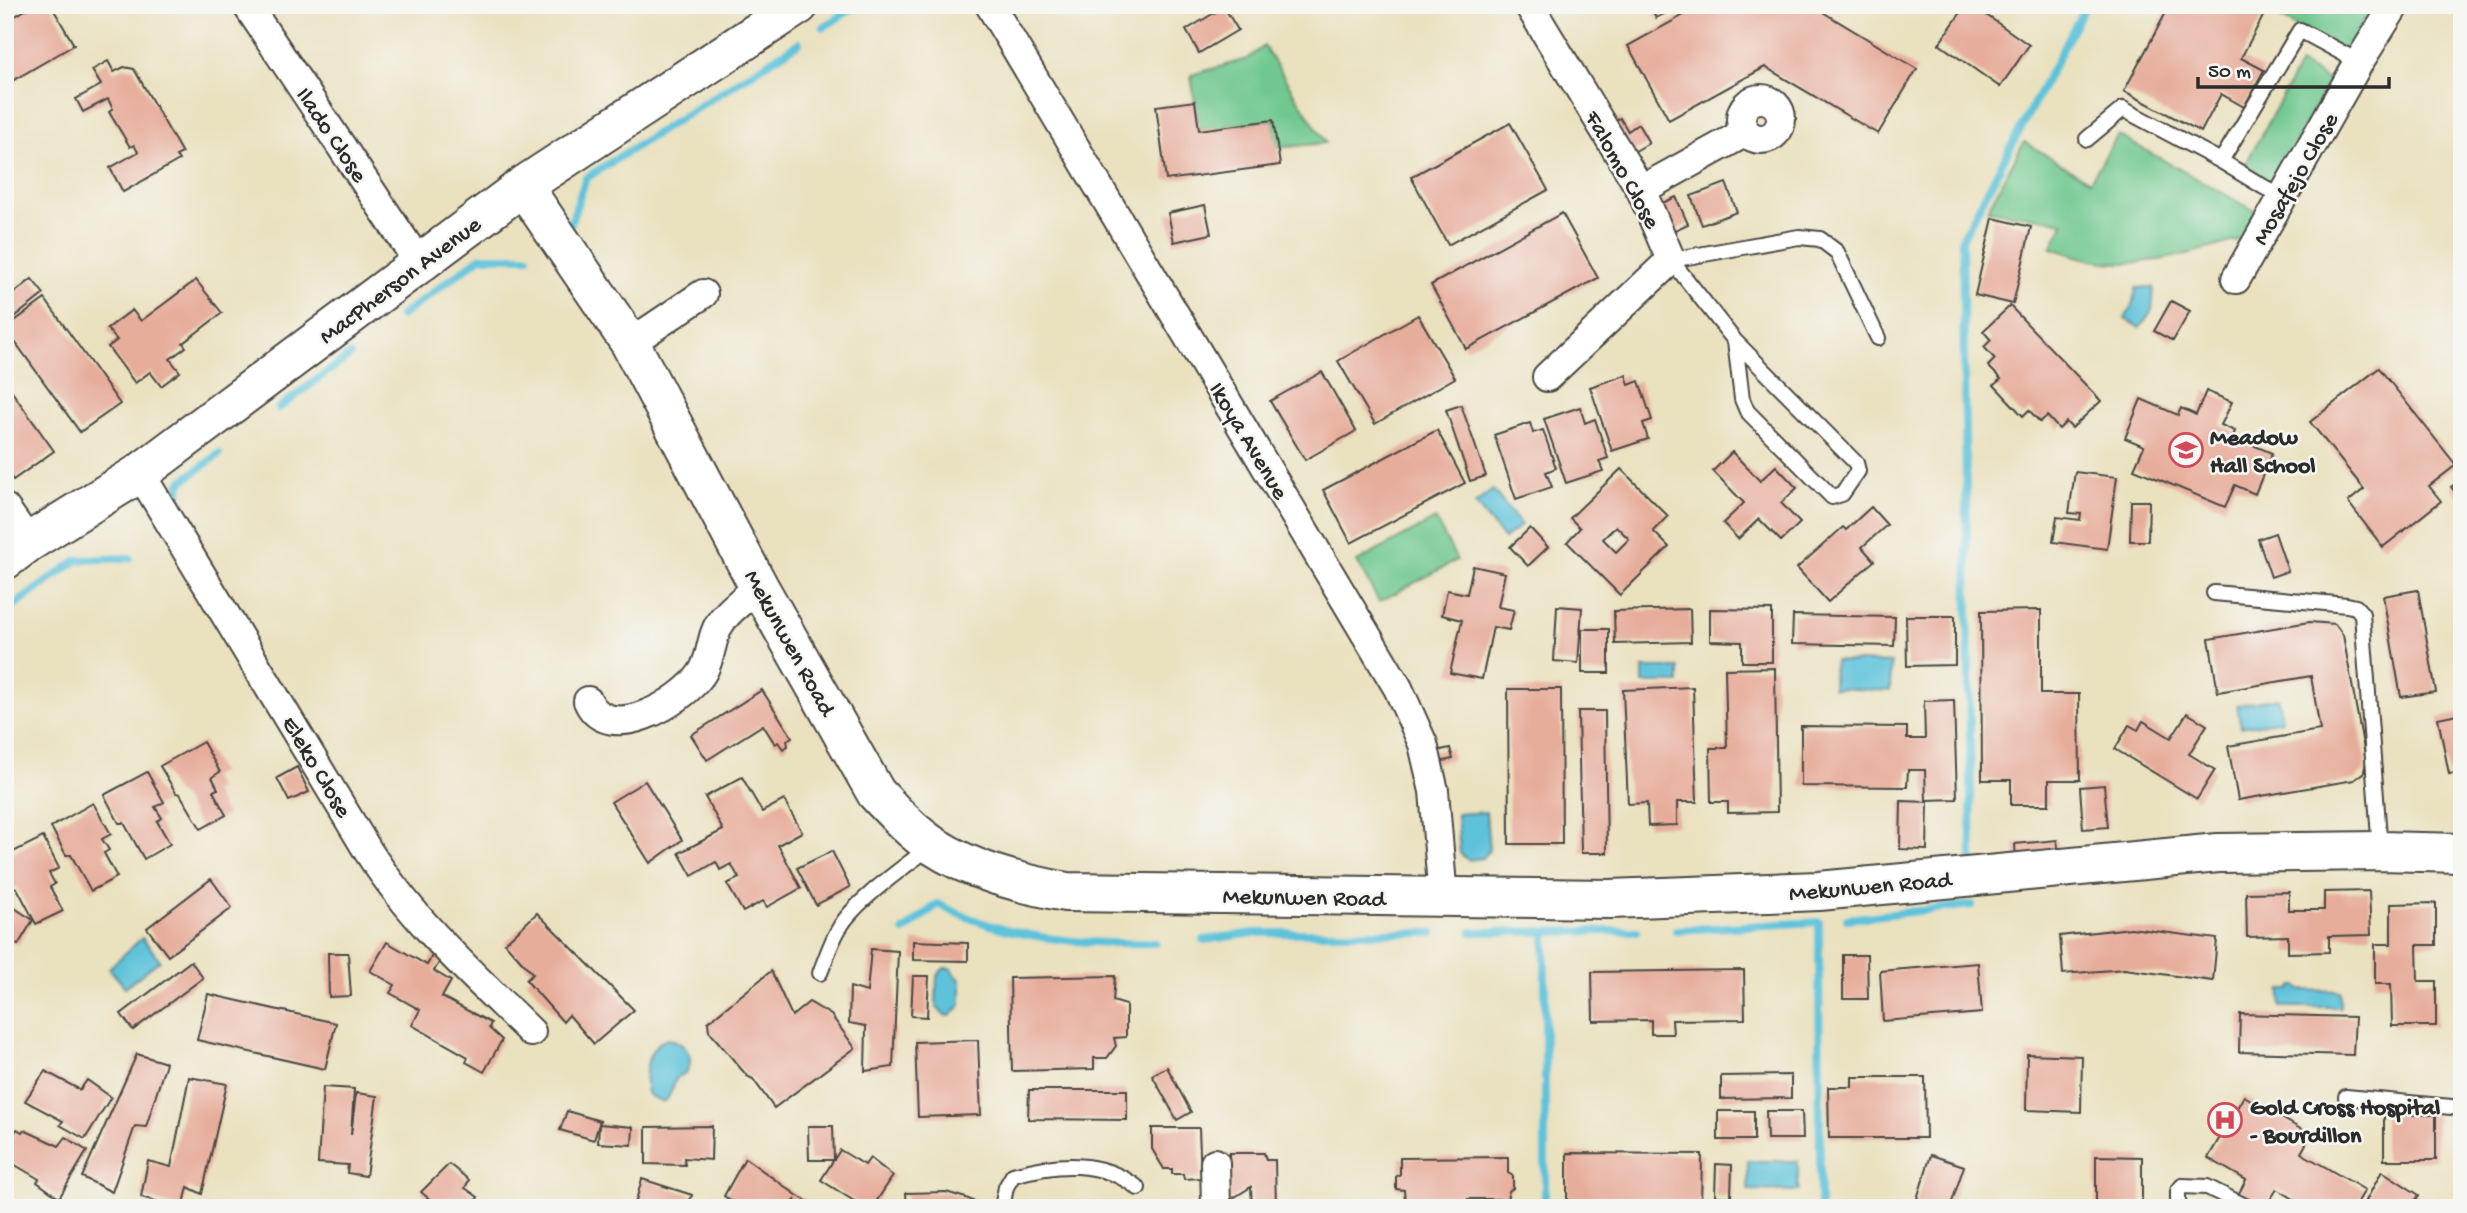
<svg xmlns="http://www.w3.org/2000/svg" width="2467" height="1213" font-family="'Gochi Hand',sans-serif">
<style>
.green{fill:#6fc88f;stroke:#4d7a5d;stroke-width:2}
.water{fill:#5dc2da;stroke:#447682;stroke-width:2}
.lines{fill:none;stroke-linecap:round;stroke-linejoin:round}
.stream{stroke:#5dc2da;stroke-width:8}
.building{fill:#e7ad9b;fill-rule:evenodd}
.lane-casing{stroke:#484641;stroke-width:18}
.street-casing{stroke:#484641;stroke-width:32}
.secondary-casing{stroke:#484641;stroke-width:42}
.lane{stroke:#fff;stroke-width:14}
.street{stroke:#fff;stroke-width:28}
.secondary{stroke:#fff;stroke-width:38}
.labels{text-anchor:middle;stroke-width:5;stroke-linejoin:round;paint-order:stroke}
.street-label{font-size:24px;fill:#2b2b2b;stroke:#f6f6f2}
.poi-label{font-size:24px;font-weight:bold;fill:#2b2b2b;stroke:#f6f6f2;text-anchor:start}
</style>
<rect width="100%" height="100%" fill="#f6f6f2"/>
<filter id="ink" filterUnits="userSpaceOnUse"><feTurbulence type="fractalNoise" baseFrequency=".0143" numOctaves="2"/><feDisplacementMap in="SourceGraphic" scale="14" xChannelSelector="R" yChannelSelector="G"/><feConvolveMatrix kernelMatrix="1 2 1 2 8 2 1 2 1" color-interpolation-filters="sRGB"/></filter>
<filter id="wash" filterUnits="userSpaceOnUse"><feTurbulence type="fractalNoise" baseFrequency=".00686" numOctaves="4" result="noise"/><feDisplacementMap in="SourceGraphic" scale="28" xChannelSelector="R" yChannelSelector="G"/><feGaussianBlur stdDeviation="1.57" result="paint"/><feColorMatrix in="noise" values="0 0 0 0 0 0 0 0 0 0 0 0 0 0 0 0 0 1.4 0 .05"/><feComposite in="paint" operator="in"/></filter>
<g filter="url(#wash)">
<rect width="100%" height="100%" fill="#eae1bf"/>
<g class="green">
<path d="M2269,5H2372L2345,54L2267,10Z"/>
<path d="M1264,46L1326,143L1277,148L1273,120L1199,130L1191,75L1247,59Z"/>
<path d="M2300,64L2330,81L2269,190L2240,174Z"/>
<path d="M2118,135L2257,212L2242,239C2192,253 2140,271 2088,259C2075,256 2063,251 2051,248L2064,222L1987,210L2024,142L2090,181Z"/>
<path d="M1435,519L1457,560L1379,602L1357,562Z"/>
</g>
<g class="water">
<path d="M2154,287L2152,310L2140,328L2125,319L2134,301L2136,288Z"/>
<path d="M1493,490L1521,525L1504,539L1475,504Z"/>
<path d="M1834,661L1891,663L1890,691L1833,688Z"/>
<rect x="1643" y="668" width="36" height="15"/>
<path d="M2278,698L2282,720L2241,727L2237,705Z"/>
<path d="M1486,812L1489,850L1483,858L1468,860L1460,853L1457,814Z"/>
<path d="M142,938L160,960L125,987L109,968Z"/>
<path d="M944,968H950L961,981V1005L950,1016L944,1015L936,1006L937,976Z"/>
<path d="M2293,986H2297L2300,990L2340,991V1007H2281V990H2290Z"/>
<path d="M668,1039C683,1041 697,1056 686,1072C684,1075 679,1075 677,1078C669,1089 671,1115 647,1093C643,1074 647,1044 668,1039Z"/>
<path d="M1748,1161H1798V1191L1748,1190Z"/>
</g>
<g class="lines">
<g class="stream">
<path d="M824,27L858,5"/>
<path d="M569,228L586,178L799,43"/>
<path d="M401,316L481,257H528"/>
<path d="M279,408L350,355"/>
<path d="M176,515L180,483L219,454"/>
<path d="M5,612L77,560L130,558"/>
<path d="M1972,864L1962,239L2086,5"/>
<path d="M1847,919L1972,905"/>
<path d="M1676,930L1819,922L1820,1208"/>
<path d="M904,931L938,904C1006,939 1079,945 1155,943"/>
<path d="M1472,932L1637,931"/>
<path d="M1204,940L1254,933H1432"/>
<path d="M1545,1208V933"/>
</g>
</g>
<g id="blocks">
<g class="building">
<path d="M34,5H51L74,45L7,84L5,22Z"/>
<path d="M1650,5H1682L1656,18Z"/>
<path d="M1702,5H1811L1917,69L1878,134L1765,67L1669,120L1628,46Z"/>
<path d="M1966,5H1972L2029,45L2000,87L1939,44Z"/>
<path d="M2170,5H2269L2241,58L2264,70L2244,107L2221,94L2201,132L2124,91Z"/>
<path d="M1224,7L1238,30L1199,53L1186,30Z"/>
<path d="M108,61L114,72L124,67L134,69L182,153L176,156L179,160L123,192L110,168L138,152L134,145L130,147L109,112L113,109L108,99L83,112L76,99L101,85L92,70Z"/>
<path d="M1195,101L1199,130L1273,120L1280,165L1166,180L1156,106Z"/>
<path d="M1620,118L1628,131L1638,124L1649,143L1625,157L1607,126Z"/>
<path d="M1510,123L1548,190L1448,245L1411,177Z"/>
<path d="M1726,183L1737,212L1702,225L1691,196Z"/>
<path d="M1676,197L1688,224L1675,230L1661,225L1653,207Z"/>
<path d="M1205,205L1211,234L1174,242L1168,213Z"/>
<path d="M1562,213L1598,278L1466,349L1431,285Z"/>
<path d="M1993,218L2031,227L2013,304L1975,295Z"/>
<path d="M32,279L44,294L7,323L5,320V300Z"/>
<path d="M196,280L222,313L183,343L186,347L170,359L180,372L161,386L150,372L135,383L108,347L117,340L107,329L132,310L141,321Z"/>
<path d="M45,299L120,404L80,432L5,328Z"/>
<path d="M2171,301L2190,311L2173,341L2154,331Z"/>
<path d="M2010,306L2101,401L2072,428L2066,422L2059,429L2047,416L2040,422L2029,410L2023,416L1994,385L2001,379L1988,366L1995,359L1984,347L1991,340L1983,331Z"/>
<path d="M1418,315L1455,378L1375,424L1338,361Z"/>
<path d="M2379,368L2456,465L2429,486L2441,501L2383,547L2348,502L2364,489L2310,422Z"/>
<path d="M1322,372L1356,431L1305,460L1270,401Z"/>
<path d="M1626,375L1629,385L1639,381L1652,420L1643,423L1648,439L1612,451L1590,387Z"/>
<path d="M5,382L54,451L13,480L5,468Z"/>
<path d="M2206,391L2232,402L2221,425L2235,431L2233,437L2272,453L2255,494L2235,485L2225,507L2134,469L2144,446L2125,438L2141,399L2178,415L2181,408L2196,415Z"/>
<path d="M1461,405L1486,476L1470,481L1446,410Z"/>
<path d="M1580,407L1585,423L1595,419L1608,458L1599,461L1603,471L1566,483L1544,419Z"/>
<path d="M1530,423L1533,433L1543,430L1556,468L1546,472L1552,487L1516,499L1494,435Z"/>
<path d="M1437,430L1465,483L1351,543L1323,490Z"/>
<path d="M1732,452L1760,481L1776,466L1797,488L1781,503L1800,523L1781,541L1759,519L1738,539L1723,523L1744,503L1713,471Z"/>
<path d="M1621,469L1668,516L1653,531L1669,547L1620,595L1567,542L1580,528L1570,518ZM1616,526L1629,539L1616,552L1603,539Z"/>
<path d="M2075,472L2117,477L2107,549L2053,542L2057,517L2080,520L2081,514L2069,513Z"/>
<path d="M2462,479V501L2451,487Z"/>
<path d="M2131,501H2149L2148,541H2130Z"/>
<path d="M1871,507L1887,525L1862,547L1874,561L1828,602L1797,568L1843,527L1846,530Z"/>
<path d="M1530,528L1548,547L1528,566L1510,547Z"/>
<path d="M2275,533L2288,571L2271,577L2258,539Z"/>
<path d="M1473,566L1505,573L1498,607L1514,610L1509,630L1493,627L1482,679L1450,673L1462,620L1442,615L1447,590L1467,594Z"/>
<path d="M2418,590L2436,692L2401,697L2383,596Z"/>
<path d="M1557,606L1582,608L1578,663L1554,661Z"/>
<path d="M1690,609L1691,642L1615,644L1614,611Z"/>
<path d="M1710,609L1772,610V662H1742V642L1710,641Z"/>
<path d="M2041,610V694H2079L2080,780H2049V805H2011V780H1982L1981,611Z"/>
<path d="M1793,615L1895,617L1894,646L1792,644Z"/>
<path d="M1906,616H1955V665L1907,666Z"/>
<path d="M2309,622L2335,624L2343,635L2366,761L2364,772L2354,780L2238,800L2228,746L2320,730L2311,676L2218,692L2209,639Z"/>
<rect x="1582" y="629" width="27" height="44"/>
<path d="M1775,668L1777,812L1728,813V802H1711L1710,748H1727L1725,669Z"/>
<path d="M1693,687L1697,802H1677V825L1648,826L1647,803L1628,804L1623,690Z"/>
<path d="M1508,689H1561L1562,844H1509Z"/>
<path d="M762,690L792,737L787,740L788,746L783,749L778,742L775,744L763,725L707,760L691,735Z"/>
<path d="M1954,700L1957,799L1926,800L1925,770H1908L1907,787L1801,786V726L1907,727V739H1925L1924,701Z"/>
<path d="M1578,711H1605L1607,853H1581Z"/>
<path d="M2187,713L2207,725L2189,754L2215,770L2197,799L2115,749L2129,725L2138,730L2143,721L2171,738Z"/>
<path d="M2462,713V772L2449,774L2438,718Z"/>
<path d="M203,742L220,772L212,777L218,789L213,791L226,815L201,829L180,794L176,793L160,766Z"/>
<path d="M1450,748L1453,759L1434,763L1432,752Z"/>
<path d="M297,767L309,792L289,801L277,778Z"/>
<path d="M147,772L164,802L155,807L162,818L157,821L170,844L144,859L124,823H119L104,795Z"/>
<path d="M742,777L762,812L784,800L802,832L778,845L801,888L767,907L763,901L743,912L727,884L739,878L731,864L720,870L716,862L692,876L679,853L723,830L705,797Z"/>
<path d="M645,781L682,840L650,863L611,802Z"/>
<path d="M2104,785L2108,827L2083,829L2080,787Z"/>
<path d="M1901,801L1928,802L1927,850L1900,849Z"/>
<path d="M93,803L111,834L102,839L109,850L104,853L117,877L91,891L71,855H66L51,827Z"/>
<path d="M43,837L59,868L49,873L55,884L50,887L63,911L36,924L17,888L13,887L5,872V856Z"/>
<path d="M2057,840L2059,856L2016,859L2015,844Z"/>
<path d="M832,851L850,887L816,905L797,868Z"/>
<path d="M211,879L232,908L168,956L147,928Z"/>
<path d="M2369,891L2371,935L2329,936V952L2288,953V936L2247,937L2246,893L2289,892V910H2324V892Z"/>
<path d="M5,896L13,901L10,905L33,920L18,945L5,937Z"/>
<path d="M2436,903V945H2417L2418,981H2436V1026H2392L2391,984H2375V944H2391V904Z"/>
<path d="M537,913L634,1010L594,1044L569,1015L563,1022L526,980L533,974L505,943Z"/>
<path d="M2131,928L2217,939L2213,981L2125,969L2063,974L2060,936Z"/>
<path d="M913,941L968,943V961L913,960Z"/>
<path d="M387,942L427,965L433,954L441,959L434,971L451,981L442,997L491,1023L489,1028L502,1040L484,1072L466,1062L468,1057L412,1025L420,1010L390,993L395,985L370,971Z"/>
<path d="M871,949L898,951L893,1067L865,1071L866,1026L849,1023L850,987L867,992Z"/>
<path d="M328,953H348L351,996L329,997Z"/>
<path d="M1843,955H1867L1868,999H1843Z"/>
<path d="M191,961L203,978L133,1030L121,1014Z"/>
<path d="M1978,963L1982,1013L1883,1021L1880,971Z"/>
<path d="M1744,970L1745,1019L1672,1020L1673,1034H1651V1020L1593,1021L1592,972Z"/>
<path d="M771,971L792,1016L809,1002L831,1015L855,1048L774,1108L753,1079L747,1076L709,1031L708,1022Z"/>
<path d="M913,976H929L927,1017L911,1016Z"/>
<path d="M1115,976L1113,1001L1126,1005V1037L1114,1038L1116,1046L1107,1058H1094V1069L1012,1071L1010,978Z"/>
<path d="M208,994L336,1023L325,1069L197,1040Z"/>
<path d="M2240,1014L2355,1017L2353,1055L2239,1052Z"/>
<path d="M978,1040L981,1115L918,1117L915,1042Z"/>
<path d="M137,1054L166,1063L146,1127L135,1126L112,1192L82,1177Z"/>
<path d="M2027,1054L2082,1056L2081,1112L2026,1110Z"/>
<path d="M1167,1067L1191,1112L1177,1120L1152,1075Z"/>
<path d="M45,1071L80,1090L87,1080L111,1097L85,1139L60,1125L63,1121L25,1101Z"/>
<path d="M1791,1075V1098L1721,1099V1076Z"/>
<path d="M189,1077L227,1084L202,1194L188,1187L183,1208H180L141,1197L148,1161L171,1167Z"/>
<path d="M1852,1077H1925L1926,1138H1829L1828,1087H1852Z"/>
<path d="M323,1087L354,1089L351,1135L356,1093L377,1096L366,1176L347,1173L348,1165L318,1163Z"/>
<path d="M1029,1090H1127V1120L1028,1119Z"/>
<path d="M2244,1096L2311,1135L2301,1153L2365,1190L2354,1208H2309L2277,1189L2265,1208H2256L2237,1197L2246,1180L2208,1158Z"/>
<path d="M567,1111L600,1121L594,1140L560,1130Z"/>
<rect x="1718" y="1111" width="36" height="29"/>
<path d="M1766,1111H1802L1803,1139H1767Z"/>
<rect x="2384" y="1115" width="52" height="45"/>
<path d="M599,1124L633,1127L632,1145L598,1143Z"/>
<path d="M712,1126L711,1160L684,1158L685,1165L646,1164V1127Z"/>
<path d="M808,1126H833L834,1160H809Z"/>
<path d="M1152,1128H1199L1201,1178L1184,1179L1183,1174H1172V1169H1164L1152,1149Z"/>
<path d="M17,1129L22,1132L24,1130L59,1146L66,1137L87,1151L59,1198L37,1182L39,1179L5,1159V1148Z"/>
<path d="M840,1150L865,1165L870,1158L893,1176L872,1208H865L821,1180Z"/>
<path d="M1229,1153H1264L1266,1160H1275L1276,1208H1252L1251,1187L1230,1200Z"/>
<path d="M1567,1153L1702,1154L1701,1208H1567Z"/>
<path d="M1931,1155L1964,1166L1950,1208H1914Z"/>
<path d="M2096,1156L2142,1157V1208H2096Z"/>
<path d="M1508,1157V1173L1513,1176V1188L1509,1191L1507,1199H1468L1467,1208H1440V1203L1405,1200L1404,1190L1396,1189V1177L1400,1174V1158Z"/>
<path d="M745,1158L798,1196L819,1208H791L796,1199L789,1208H727L731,1201L724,1196Z"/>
<path d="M449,1164L469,1180L465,1188L478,1197L474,1204L478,1208H440L421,1192Z"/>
<path d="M1716,1164L1732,1165L1731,1197L1715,1196Z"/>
<path d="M2382,1171L2419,1195L2411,1208H2362Z"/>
<path d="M642,1179L692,1195L687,1208H634Z"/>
<path d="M946,1192L966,1198L982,1205V1208H907L906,1193Z"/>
</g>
</g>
</g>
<g filter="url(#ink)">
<use href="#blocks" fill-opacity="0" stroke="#484641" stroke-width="2"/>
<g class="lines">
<g class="lane-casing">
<g id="lane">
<path d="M2087,139L2123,109L2221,161"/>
<path d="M2282,198L2221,161L2300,30L2359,62"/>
<path d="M1735,341L1742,399L1747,411L1832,497L1842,494L1858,471L1856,463L1735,341L1671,260L1799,237L1820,239L1837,252L1878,338"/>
<path d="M2214,593L2347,605L2356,607L2362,614L2380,850"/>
<path d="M820,973C826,958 831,941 840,927C856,900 906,866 931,846"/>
<path d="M2346,1097L2462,1108"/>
<path d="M1002,1208L1006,1187L1013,1175C1056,1163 1101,1159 1138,1188"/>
<path d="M2178,1208V1191L2182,1186L2207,1187L2249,1208"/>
</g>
</g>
<g class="street-casing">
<g id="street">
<path d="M247,5L419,263"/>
<path d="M990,5L1398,688L1423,744L1434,791L1443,898"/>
<path d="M1529,5L1641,190L1671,260L1547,377"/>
<circle cx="1761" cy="119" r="20"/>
<path d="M1641,190L1746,132"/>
<path d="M2236,279L2359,62L2395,5"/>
<path d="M630,343L703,294"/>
<path d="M140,473L368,851C412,920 474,976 531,1032"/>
<path d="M5,508L29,542"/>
<path d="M588,701C608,746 683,702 702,673C713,656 710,634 723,619C733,606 747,597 759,587"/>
<path d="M1215,1163L1216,1208"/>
</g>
</g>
<g class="secondary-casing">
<g id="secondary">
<path d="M523,186L630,343L759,587L876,793C893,811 911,831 932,845C973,872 1019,883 1066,892L1610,899L1819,891L2218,853L2380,851L2462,853"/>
<path d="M5,560L29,542L140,473L523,186L799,5"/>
</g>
</g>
<use href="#lane" class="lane"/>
<use href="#street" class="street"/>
<use href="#secondary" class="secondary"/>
</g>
</g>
<defs>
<g id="school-ring" transform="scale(1.75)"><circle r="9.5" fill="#f6f6f2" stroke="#d1495b" stroke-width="1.5"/><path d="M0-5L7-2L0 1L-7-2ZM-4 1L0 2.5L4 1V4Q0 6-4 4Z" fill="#d1495b"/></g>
<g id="hospital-ring" transform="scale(1.75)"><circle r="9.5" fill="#f6f6f2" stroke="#d1495b" stroke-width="1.5"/><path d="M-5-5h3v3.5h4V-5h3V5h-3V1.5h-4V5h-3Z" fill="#d1495b"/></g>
</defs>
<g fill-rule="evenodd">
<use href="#school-ring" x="2186" y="450"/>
<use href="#hospital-ring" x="2225" y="1120"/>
</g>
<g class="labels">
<g class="street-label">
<text transform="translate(333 134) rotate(56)" y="8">Ilado Close</text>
<text transform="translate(1624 169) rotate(61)" y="8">Falomo Close</text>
<text transform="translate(2294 178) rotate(-60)" y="8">Mosafejo Close</text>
<text transform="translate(399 279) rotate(-37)" y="8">MacPherson Avenue</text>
<text transform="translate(1250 440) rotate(59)" y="8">Ikoya Avenue</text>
<text transform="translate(791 642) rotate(61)" y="8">Mekunwen Road</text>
<text transform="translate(318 766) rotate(59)" y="8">Eleko Close</text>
<text transform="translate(1870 885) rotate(-5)" y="8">Mekunwen Road</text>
<text transform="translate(1304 896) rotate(1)" y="8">Mekunwen Road</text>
</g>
<g class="poi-label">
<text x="2210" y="444">Meadow<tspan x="2210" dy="28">Hall School</tspan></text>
<text x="2250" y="1114">Gold Cross Hospital<tspan x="2250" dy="28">- Bourdillon</tspan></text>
</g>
</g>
<rect width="2467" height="1213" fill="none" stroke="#f6f6f2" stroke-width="28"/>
<path d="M2198 77v10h191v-10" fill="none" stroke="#2b2b2b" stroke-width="3.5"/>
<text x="2208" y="77" font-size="21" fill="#2b2b2b" stroke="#f6f6f2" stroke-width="5" paint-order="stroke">50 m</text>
</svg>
